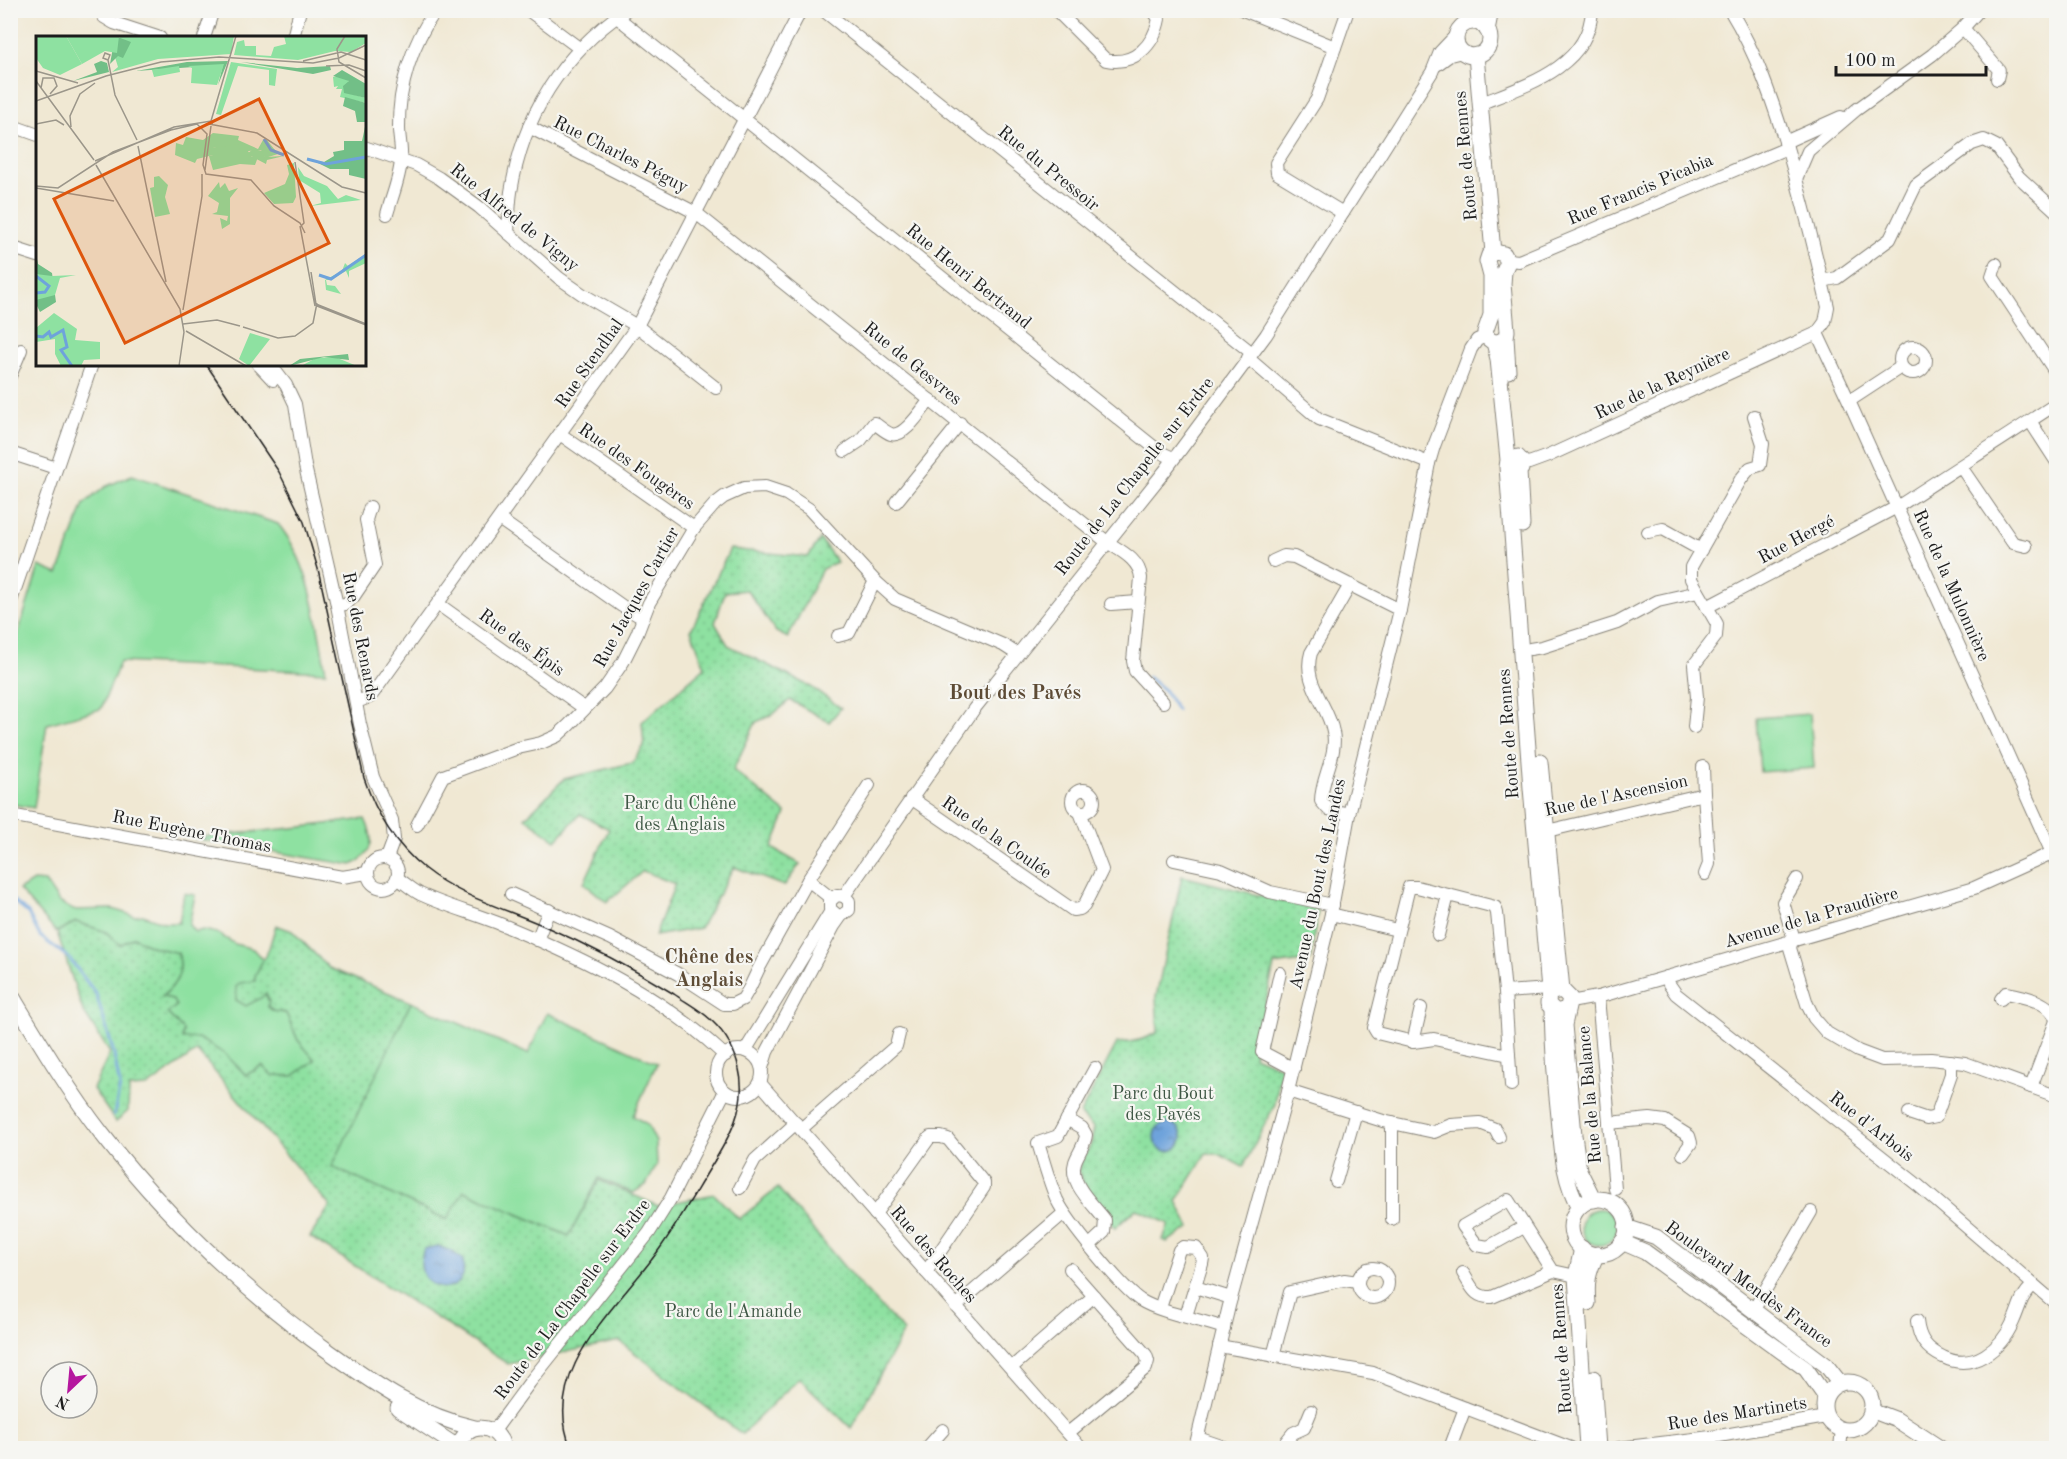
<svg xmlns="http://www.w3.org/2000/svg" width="2067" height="1459" font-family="'Old Standard TT',serif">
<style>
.grass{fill:#8ee1a1;stroke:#557e5e;stroke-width:1.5}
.park{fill:url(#park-dots);stroke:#557e5e;stroke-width:1.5}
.water{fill:url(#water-ripples);stroke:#45607c;stroke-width:1.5}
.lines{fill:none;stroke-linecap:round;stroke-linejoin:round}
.stream{stroke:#6ea3db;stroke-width:3}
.minor-casing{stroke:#868278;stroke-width:14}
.major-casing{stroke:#868278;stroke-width:17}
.minor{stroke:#fff;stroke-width:12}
.major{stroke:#fff;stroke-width:15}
.tram{stroke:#1c1c1c;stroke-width:1.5}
.labels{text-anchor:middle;stroke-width:4.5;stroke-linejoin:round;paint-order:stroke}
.street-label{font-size:18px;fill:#1c1c1c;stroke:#f6f6f2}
.park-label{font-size:18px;fill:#3e5744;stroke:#f6f6f2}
.neighbourhood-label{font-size:20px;font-weight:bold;fill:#5d4b35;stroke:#f6f6f2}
.inset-river{fill:none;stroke:#6ea3db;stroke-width:3}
.inset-road{fill:none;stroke:#9b968a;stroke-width:1.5}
.view{fill:#de560d;fill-opacity:0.15;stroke:#de560d;stroke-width:3}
.inset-edge{fill:none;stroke:#1c1c1c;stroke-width:3}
</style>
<defs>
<pattern id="park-dots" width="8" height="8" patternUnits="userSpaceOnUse" patternTransform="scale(1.5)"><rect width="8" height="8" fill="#8ee1a1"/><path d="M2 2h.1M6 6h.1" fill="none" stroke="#7ac08a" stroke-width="1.8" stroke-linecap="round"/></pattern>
<pattern id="water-ripples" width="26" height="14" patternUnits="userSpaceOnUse" patternTransform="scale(1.5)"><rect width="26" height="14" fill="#6ea3db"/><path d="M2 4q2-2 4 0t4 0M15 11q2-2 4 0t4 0" fill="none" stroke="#5a84b1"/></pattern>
</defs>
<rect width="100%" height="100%" fill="#f6f6f2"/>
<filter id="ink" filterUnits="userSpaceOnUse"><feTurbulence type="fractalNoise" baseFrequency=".0167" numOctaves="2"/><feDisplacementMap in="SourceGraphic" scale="12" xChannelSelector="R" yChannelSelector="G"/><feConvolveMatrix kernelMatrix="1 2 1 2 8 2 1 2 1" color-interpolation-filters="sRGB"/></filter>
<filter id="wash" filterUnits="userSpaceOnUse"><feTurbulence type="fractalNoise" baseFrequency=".008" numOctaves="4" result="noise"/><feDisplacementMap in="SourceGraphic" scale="24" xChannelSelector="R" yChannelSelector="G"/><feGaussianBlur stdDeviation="1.35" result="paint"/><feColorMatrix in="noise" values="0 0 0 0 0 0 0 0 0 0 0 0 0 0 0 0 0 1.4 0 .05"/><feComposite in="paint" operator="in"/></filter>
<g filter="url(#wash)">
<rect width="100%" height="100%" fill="#f0e8d3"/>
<g class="grass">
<path d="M132,475L278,524C312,565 316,620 326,672L120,662L101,709L47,724L34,808L11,804V656L39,566L58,574L84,504L105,487Z"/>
<path d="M1810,714L1814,768L1760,772L1756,718Z"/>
<path d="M365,819C375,840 374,853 352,865L191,838L302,827Z"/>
<path d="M33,881L45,882L59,902L73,910L113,909L134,916L143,915L165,923H179L184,893L195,895L189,925L195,932L203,930L217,933L235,944L253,949L263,960L255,976V981L242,983L265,993L273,1011L286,1013L298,1040L316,1060L293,1076L246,1075L226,1056L182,1039L183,1030L167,1013L176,1006L172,999L162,997C176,984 184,974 178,953L150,946L134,937L120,945L106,932L76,922L56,932L19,890Z"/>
<path d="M411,1002L528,1054L547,1013L657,1063L633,1116L647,1124L656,1142L657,1165L646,1185L633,1193L599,1178L569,1236L464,1191L448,1220L331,1167Z"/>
<circle cx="1599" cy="1227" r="18"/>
</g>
<g class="park">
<path d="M820,539L837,562L822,569L788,638L776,632L747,590L725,592L715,623L728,645L811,687L841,708L829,722L790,700L772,715L756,722L733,770L786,813L772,848L800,864L784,886L734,867L700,928L655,936L675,884L643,871L607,902L584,883L609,829L580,814L556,840L525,818L564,779L632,763L644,746L642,722L705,667L691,630L730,549L808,557Z"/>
<path d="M1182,876L1318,910L1310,960L1274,965L1254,1056L1281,1067L1275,1104L1243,1167L1219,1154H1206L1177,1201L1190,1228L1167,1242L1163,1240L1169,1224L1136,1209L1115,1228L1106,1211L1085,1187L1078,1169L1091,1144L1094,1128L1080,1114L1117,1043C1132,1043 1145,1040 1158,1032L1156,997Z"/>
<path d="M76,922L106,932L120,945L134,937L150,946L178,953C184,973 176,984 162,997L172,999L176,1006L167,1013L183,1030L182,1039L198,1038L225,1054L246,1075L262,1066L272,1075L293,1076L315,1060L298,1040L286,1013L273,1011L268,1007L269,1000L266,993L261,998L246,1006L236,1000V987L240,983L255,981V976L269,948L276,925L292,931L329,968L411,1002L332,1167L447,1220L464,1191L569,1236L599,1180L658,1206L714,1194L739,1219L778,1188L856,1281L904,1331L851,1428L799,1378L742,1434L619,1341L508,1364L310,1237L330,1206L197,1051L147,1087L129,1088L128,1111L116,1122L93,1089L110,1053L83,1011L57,932Z"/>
</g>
<g class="water">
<circle cx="1168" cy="1137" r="14"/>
<path d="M438,1246L453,1252L463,1260C463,1264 464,1270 463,1275C454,1300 409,1287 424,1249Z"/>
</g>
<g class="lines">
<g class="stream">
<path d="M1148,677L1165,691L1177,710"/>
<path d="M12,900L28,913L40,936L69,958L96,994L113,1050L120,1086L114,1115"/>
</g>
</g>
</g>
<g filter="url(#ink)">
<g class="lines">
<g class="minor-casing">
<g id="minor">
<path d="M102,10L104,17L114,23L160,38"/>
<path d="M528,10L579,48"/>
<path d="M823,10L1252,353"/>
<path d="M1056,10L1106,60C1134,66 1154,45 1159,19L1153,10"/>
<path d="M1243,10L1335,47"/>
<path d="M1730,10C1757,54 1773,102 1788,151C1803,202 1816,254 1828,307L1825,322L1817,333"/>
<path d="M617,17L1160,452L1173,458"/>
<path d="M1963,28L1999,70L1997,79"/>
<path d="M204,38L213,10"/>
<path d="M293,38L300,10"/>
<path d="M1435,66L1450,55L1462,52"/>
<path d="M1479,104C1524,86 1589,68 1592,10"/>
<path d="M10,125L38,135"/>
<path d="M529,127L696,213L1107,542C1121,551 1140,560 1141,578L1133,661L1135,671L1163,702"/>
<path d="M1785,142L1841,117"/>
<path d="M364,147L416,165L439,178L479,207L559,278L582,294L637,326L716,388"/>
<path d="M1796,179L1808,151L1856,110L1932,55L1963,28L1979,10"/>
<path d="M1343,213L1277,173L1276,163L1317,99L1348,10"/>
<path d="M387,214C392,196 400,178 401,160C402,149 399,138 399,128C398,87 412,43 436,10"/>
<path d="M508,233C509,219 509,205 511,192C523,115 562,54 626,10"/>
<path d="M10,247L38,256"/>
<path d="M1508,260L1519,261L1787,148"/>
<path d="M1996,264L1992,276L2056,373"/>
<path d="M1822,281L1837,278L1890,239L1916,185L1972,144L1984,140L1996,146L2019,177L2056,211"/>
<path d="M1817,333L1849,401L2056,862"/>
<circle cx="1913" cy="360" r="13"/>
<path d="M1248,358L1319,419L1429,463"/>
<path d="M258,364L273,380"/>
<path d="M270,364L286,385L295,404L305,466L337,605L360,724L373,777L392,820L394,839L387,858"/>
<path d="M10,376L21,350"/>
<path d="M1849,401L1901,367"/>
<path d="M2030,421L2056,461"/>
<path d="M560,434L694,528"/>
<path d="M845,451L860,441L874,423C879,426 885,432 891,434C905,438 922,409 930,400"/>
<path d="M10,453L56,468"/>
<path d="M1522,462L1529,463L1548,456L1817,333"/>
<path d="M1961,467L2013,543L2026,546"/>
<path d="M896,502L960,423"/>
<path d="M499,519L622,606L643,618"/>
<path d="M1648,532L1663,529L1701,550"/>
<path d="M1273,561L1284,556L1294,557L1400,610"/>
<path d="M10,604L92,364"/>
<path d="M438,604L584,708"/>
<path d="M1111,604L1138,602"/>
<path d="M337,605L346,604L354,596L375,565L366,520L370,507"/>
<path d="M1707,607L1897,507L2056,404"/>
<path d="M838,636L849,633L875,581"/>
<path d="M1530,649L1542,647L1617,623L1658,601L1698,592"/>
<path d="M356,702L370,697L374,692L637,326L801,10"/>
<path d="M1694,727L1697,697L1694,665L1716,636L1717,624L1691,579V567L1741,479L1750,468L1760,465L1763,444L1754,416"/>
<path d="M1703,767L1704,794"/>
<circle cx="1083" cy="801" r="11"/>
<path d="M911,798L1073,910L1080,909L1084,906L1102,870L1080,812"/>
<path d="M1349,814L1328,809L1321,801C1321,778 1338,755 1333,732C1328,704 1302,683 1311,653L1350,585"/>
<path d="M10,815L342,877L367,873"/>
<path d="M417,825L443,776L518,748L541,743L557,736L569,725L605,688L623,662L637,634L649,603L694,528L715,504L724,497L744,488L765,487L786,494L809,509L875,581L895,599L1003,645L1017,654"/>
<path d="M1538,831L1551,830L1704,794L1709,864L1705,874"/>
<circle cx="383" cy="873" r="15"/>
<path d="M1174,860L1221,870L1270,892L1333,905"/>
<path d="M397,878C405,883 412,890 420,894C448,907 480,915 510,928C585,959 661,996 721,1052L726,1055"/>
<path d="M1797,879L1783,902L1793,936L1790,948L1807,1004L1814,1018L1827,1033L1858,1051L1882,1060L1931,1059L1965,1063L2056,1096"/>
<path d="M808,880L832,899"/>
<path d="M511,894L610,938L678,974L724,1004H733L743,999L750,987L759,968L808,880L869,785"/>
<path d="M844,896L974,709L1164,472L1266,335L1432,72L1440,52L1457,34"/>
<path d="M1331,914L1397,930"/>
<path d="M837,915L830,909V901L837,895L844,896"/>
<path d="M1438,935L1448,895"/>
<path d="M537,940L549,910"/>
<path d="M1280,973L1262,1052L1294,1069"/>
<path d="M1667,977L1669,984L1676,994L1919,1186L2056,1304"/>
<path d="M1505,992L1497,913L1495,907L1417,887H1409L1374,1028L1377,1033L1413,1042L1434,1039L1509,1055L1505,992L1549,989"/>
<path d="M1598,997L1615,1189"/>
<path d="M2001,999L2006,993C2023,996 2052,1002 2056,1020"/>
<path d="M1570,1002L1598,997L1974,888L2056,851"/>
<path d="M1413,1042L1421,1008"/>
<circle cx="739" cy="1073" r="23"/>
<path d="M745,1051L831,911"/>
<path d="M1509,1055L1511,1085"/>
<path d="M762,1068L767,1052L834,926L841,916L849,910V901L844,896"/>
<path d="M1095,1068L1058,1136L1038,1143C1044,1162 1049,1182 1057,1200C1067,1221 1121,1287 1140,1300C1161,1313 1199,1319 1224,1328"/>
<path d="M760,1083L1081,1448"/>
<path d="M2031,1087L2056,1021"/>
<path d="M1288,1091L1383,1121L1434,1132L1451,1125L1480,1123L1495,1129L1499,1137"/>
<path d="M1909,1113L1927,1119L1936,1117L1951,1074V1061"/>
<path d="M1067,1119L1082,1128L1086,1135C1085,1145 1078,1153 1075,1162C1068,1183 1093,1204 1105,1220L1104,1232L1090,1245"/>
<path d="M1609,1123L1650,1119L1665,1121L1689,1136L1691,1143L1683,1154"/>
<path d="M801,1129L896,1046L899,1034"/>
<path d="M1336,1181L1356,1112"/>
<path d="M740,1188L755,1160L796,1123"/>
<path d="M875,1214L930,1137H941L948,1139L984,1183V1187L926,1272"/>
<path d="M1392,1219V1123"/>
<path d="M1524,1227L1488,1247L1477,1245L1463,1226L1508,1200L1553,1271L1576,1276"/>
<circle cx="1373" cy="1283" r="15"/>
<path d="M1463,1273C1472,1287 1474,1298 1492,1297L1553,1271"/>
<path d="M1195,1287L1231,1298"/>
<path d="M956,1306L1064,1213"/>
<path d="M1160,1308L1179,1250L1183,1247L1196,1248L1203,1258L1202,1264L1186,1316"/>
<path d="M1753,1311L1811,1212"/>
<path d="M1917,1321C1919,1339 1926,1349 1943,1357C1973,1372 2001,1349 2013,1322C2021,1305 2019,1299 2033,1285"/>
<path d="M1219,1346L1373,1373L1571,1448"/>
<path d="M1273,1356L1290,1292L1344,1280L1358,1282"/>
<path d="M1011,1368L1094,1296"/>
<path d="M494,1431L530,1382L649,1233L671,1198L725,1091"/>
<path d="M1068,1433L1146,1368L1148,1361L1146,1355L1070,1269"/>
<path d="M1198,1438L1227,1448"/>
<path d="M927,1448L943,1430"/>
<path d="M1195,1448L1229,1306L1288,1091L1331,914L1349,814L1400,610L1429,463L1434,446L1471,349L1477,340L1486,336"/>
<path d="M1281,1448L1293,1433L1304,1428L1311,1411"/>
<path d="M1450,1448L1465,1408"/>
<path d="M1619,1448L1719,1436L1826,1417"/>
<path d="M1840,1448L1842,1429"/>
</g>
</g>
<g class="major-casing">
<g id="major">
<circle cx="1473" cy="39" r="17"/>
<path d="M1487,30L1491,10"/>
<path d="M1476,55L1493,253"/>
<path d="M1506,337C1498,345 1488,343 1485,332L1491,315V276L1487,261L1489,255L1495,252L1504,254L1508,262L1504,271L1503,284L1507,331L1506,337L1508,371"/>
<path d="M1494,342L1498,359L1508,460L1507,467L1531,788L1549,989L1548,1004L1556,1012L1567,1009"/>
<path d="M1518,457L1522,462L1521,469L1519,471L1522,525"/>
<path d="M1540,762L1562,990"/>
<path d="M1553,992L1562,990L1570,998L1564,1025L1574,1135L1579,1170L1594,1200"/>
<path d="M10,993C39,1041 68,1090 102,1134C167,1217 245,1292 331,1353C376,1385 420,1416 475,1428"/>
<path d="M1552,1010C1553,1046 1555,1081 1559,1117C1562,1149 1563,1180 1579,1207"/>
<circle cx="1599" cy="1227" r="28"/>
<path d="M1626,1227L1656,1237L1826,1365L1840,1383"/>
<path d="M1622,1242L1645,1252L1806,1369L1825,1396"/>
<path d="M1582,1248L1576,1276L1587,1448"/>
<path d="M1588,1303C1586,1282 1588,1272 1597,1254"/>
<path d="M1593,1378L1598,1448"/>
<circle cx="1848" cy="1406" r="24"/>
<path d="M398,1408L459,1448"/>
<path d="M1871,1410L1897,1420L1940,1448"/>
<path d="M459,1448C463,1421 499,1422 503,1448"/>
</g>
</g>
<use href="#minor" class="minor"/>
<use href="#major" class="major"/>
<path class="tram" d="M206,364L279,472L304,522L318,569L364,778C376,814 395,845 425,869C459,896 503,908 542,925C588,945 632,968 674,994C687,1003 701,1010 712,1021C726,1034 735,1050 739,1069C748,1106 729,1138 710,1168C693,1196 677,1225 658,1251C618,1308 539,1370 571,1448"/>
</g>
</g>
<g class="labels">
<g class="street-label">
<text transform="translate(621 154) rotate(27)" y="6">Rue Charles Péguy</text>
<text transform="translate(1465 156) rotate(-95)" y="6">Route de Rennes</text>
<text transform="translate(1049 168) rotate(39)" y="6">Rue du Pressoir</text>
<text transform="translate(1640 189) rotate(-23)" y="6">Rue Francis Picabia</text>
<text transform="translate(515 217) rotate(39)" y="6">Rue Alfred de Vigny</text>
<text transform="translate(969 276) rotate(39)" y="6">Rue Henri Bertrand</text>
<text transform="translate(589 363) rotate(-55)" y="6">Rue Stendhal</text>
<text transform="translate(913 363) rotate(39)" y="6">Rue de Gesvres</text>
<text transform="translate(1662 383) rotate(-25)" y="6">Rue de la Reynière</text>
<text transform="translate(637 466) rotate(35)" y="6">Rue des Fougères</text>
<text transform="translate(1134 476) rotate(-52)" y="6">Route de La Chapelle sur Erdre</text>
<text transform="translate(1796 539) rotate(-28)" y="6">Rue Hergé</text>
<text transform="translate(1952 585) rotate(66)" y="6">Rue de la Mulonnière</text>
<text transform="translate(636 597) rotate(-61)" y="6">Rue Jacques Cartier</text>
<text transform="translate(361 636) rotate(79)" y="6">Rue des Renards</text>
<text transform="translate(522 642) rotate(36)" y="6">Rue des Épis</text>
<text transform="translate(1508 734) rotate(-94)" y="6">Route de Rennes</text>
<text transform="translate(1616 795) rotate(-12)" y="6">Rue de l'Ascension</text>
<text transform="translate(192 831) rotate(11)" y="6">Rue Eugène Thomas</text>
<text transform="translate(997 837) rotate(35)" y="6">Rue de la Coulée</text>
<text transform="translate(1317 884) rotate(-78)" y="6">Avenue du Bout des Landes</text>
<text transform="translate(1811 917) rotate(-16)" y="6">Avenue de la Praudière</text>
<text transform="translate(1589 1095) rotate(-95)" y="6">Rue de la Balance</text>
<text transform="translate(1872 1126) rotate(38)" y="6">Rue d'Arbois</text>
<text transform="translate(934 1254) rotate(49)" y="6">Rue des Roches</text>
<text transform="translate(1749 1284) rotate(36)" y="6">Boulevard Mendès France</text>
<text transform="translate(572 1299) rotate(-53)" y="6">Route de La Chapelle sur Erdre</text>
<text transform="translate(1561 1349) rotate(-94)" y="6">Route de Rennes</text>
<text transform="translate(1737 1413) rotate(-9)" y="6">Rue des Martinets</text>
</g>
<g class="park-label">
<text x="680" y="809">Parc du Chêne<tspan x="680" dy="21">des Anglais</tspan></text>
<text x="1163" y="1099">Parc du Bout<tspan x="1163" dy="21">des Pavés</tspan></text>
<text x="733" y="1317">Parc de l'Amande</text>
</g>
<g class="neighbourhood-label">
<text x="1015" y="699">Bout des Pavés</text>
<text x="709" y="963">Chêne des<tspan x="709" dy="23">Anglais</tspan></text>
</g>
</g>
<g transform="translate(36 36)">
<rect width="330" height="330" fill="#f0e8d3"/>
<path d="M0,0H30L46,28L24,39L7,32L0,22ZM84,0H198L195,18L122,23L76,36L82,31L78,18ZM248,0H330V7L315,16L299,15L262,24L198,19L201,6L208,4L209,10H220V19L235,20L238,11L250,8ZM195,26L241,33L239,50L233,49V34L202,30L185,79L180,78ZM297,41H309L313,45L308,56L330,62V67L304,61L306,53H300L302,50L298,51ZM190,108H204V128L177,134L173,120L177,119V112ZM217,113L227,115L229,121L248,120L231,124L230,128L211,118ZM258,127L260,161L257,167L238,168L228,157L249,148L253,138L251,129ZM299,321L321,330H265L280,322Z" fill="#8ee1a1"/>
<path d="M79,0L95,6L87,22L82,20L74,28ZM65,25L71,27L73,36L37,45L61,36L58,28ZM192,25L182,49L187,29L100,35L151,26ZM205,26L261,32L294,30L295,34L277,38ZM306,34L330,48V62L308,57L307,50L313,45L297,40ZM309,61L330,67V143L313,139V133H294L278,125L288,126L298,120L297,116L308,114V105H326L330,86H321L319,75L307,70ZM0,218L2,228L16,237L20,266L4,276L0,268ZM312,318L313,324L288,321L253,330L264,323Z" fill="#72bf87"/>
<path d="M30,0H83L81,17L69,15L46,28ZM214,297L234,303L213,330L203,323Z" fill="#8ee1a1"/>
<path d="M188,28L181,49L155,47L156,32L152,30ZM143,30L144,36L118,41L116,34ZM177,97L203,100L202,104L222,113L227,104H231L242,118L229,122L225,114L212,115L216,121H222L219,129L204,128L203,108L177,112V119L161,123L159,127L139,119L140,107L147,109L150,101L167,104ZM262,131L268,140L291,150L302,163L310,159L325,164L274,170L285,167L284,157L263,144ZM123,140L132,149L129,161L134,178L119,181L114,152L118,151V141ZM183,146L184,152L189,147L193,155L202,152L194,162V188L186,193L184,182L191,185L192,180L176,178L181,176L183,167L172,160ZM330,218V227L313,235V242L310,235L294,244H290L291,249L299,250L305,258L290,254L289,244L306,235L309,227L312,230ZM0,238L16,240L40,239L24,242L19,259L0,264ZM18,277L41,293L39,304L64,306V323L48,324L45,330H25L19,318V303L0,306V292Z" fill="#8ee1a1"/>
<path class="inset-river" d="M228,103L235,114L248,119M271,123L290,128L330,121M283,239L295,243L330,219M0,240L13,250L9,256L0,257M0,300L7,301L13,296L15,301L27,294L31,311L25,314L36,330"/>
<path class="inset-road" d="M309,0L301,13L303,26L330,42M72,24L67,22L69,17L74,19L72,24L79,59L101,104M267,25L305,16L330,24M290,30L313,29L330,35M0,35L42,47M0,45L58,124M5,52L7,42H18L21,50L14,58M0,65L70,40L125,26L183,21L277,27L303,22L330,9M175,85L200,0M0,88L20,84L28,89M173,88L221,97L306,151L330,157M35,91L34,80L44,58L59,47M102,110L130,246M59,125L138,91L175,85L177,89M259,126L268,187L265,190M60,129L144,273L148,296M169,134L175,90M0,150L22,152L77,116L135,94L161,88L171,98L167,129L170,138L215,144L238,170L264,187L269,197M0,152L78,165M264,190L279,270M275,236L280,268L330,288M281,270L330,289M147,274L166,160V138M147,288L181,284L204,290M207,291L242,302L259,300L277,287L281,267M150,295L210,330M143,330L148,296"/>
<path class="view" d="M223,63L293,207L89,307L18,163Z"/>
<rect width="330" height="330" class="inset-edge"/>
</g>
<rect width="2067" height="1459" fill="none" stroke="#f6f6f2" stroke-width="36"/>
<g transform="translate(69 1390) rotate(206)"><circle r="28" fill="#f6f6f2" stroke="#9f9f9c" stroke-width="1.5"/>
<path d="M0-4.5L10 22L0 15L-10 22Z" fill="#b5179e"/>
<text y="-9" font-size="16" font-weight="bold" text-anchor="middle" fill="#1c1c1c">N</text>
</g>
<path d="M1836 66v9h150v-9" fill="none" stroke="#1c1c1c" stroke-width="3"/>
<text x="1845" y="66" font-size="18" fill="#1c1c1c" stroke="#f6f6f2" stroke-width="4.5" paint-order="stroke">100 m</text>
</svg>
